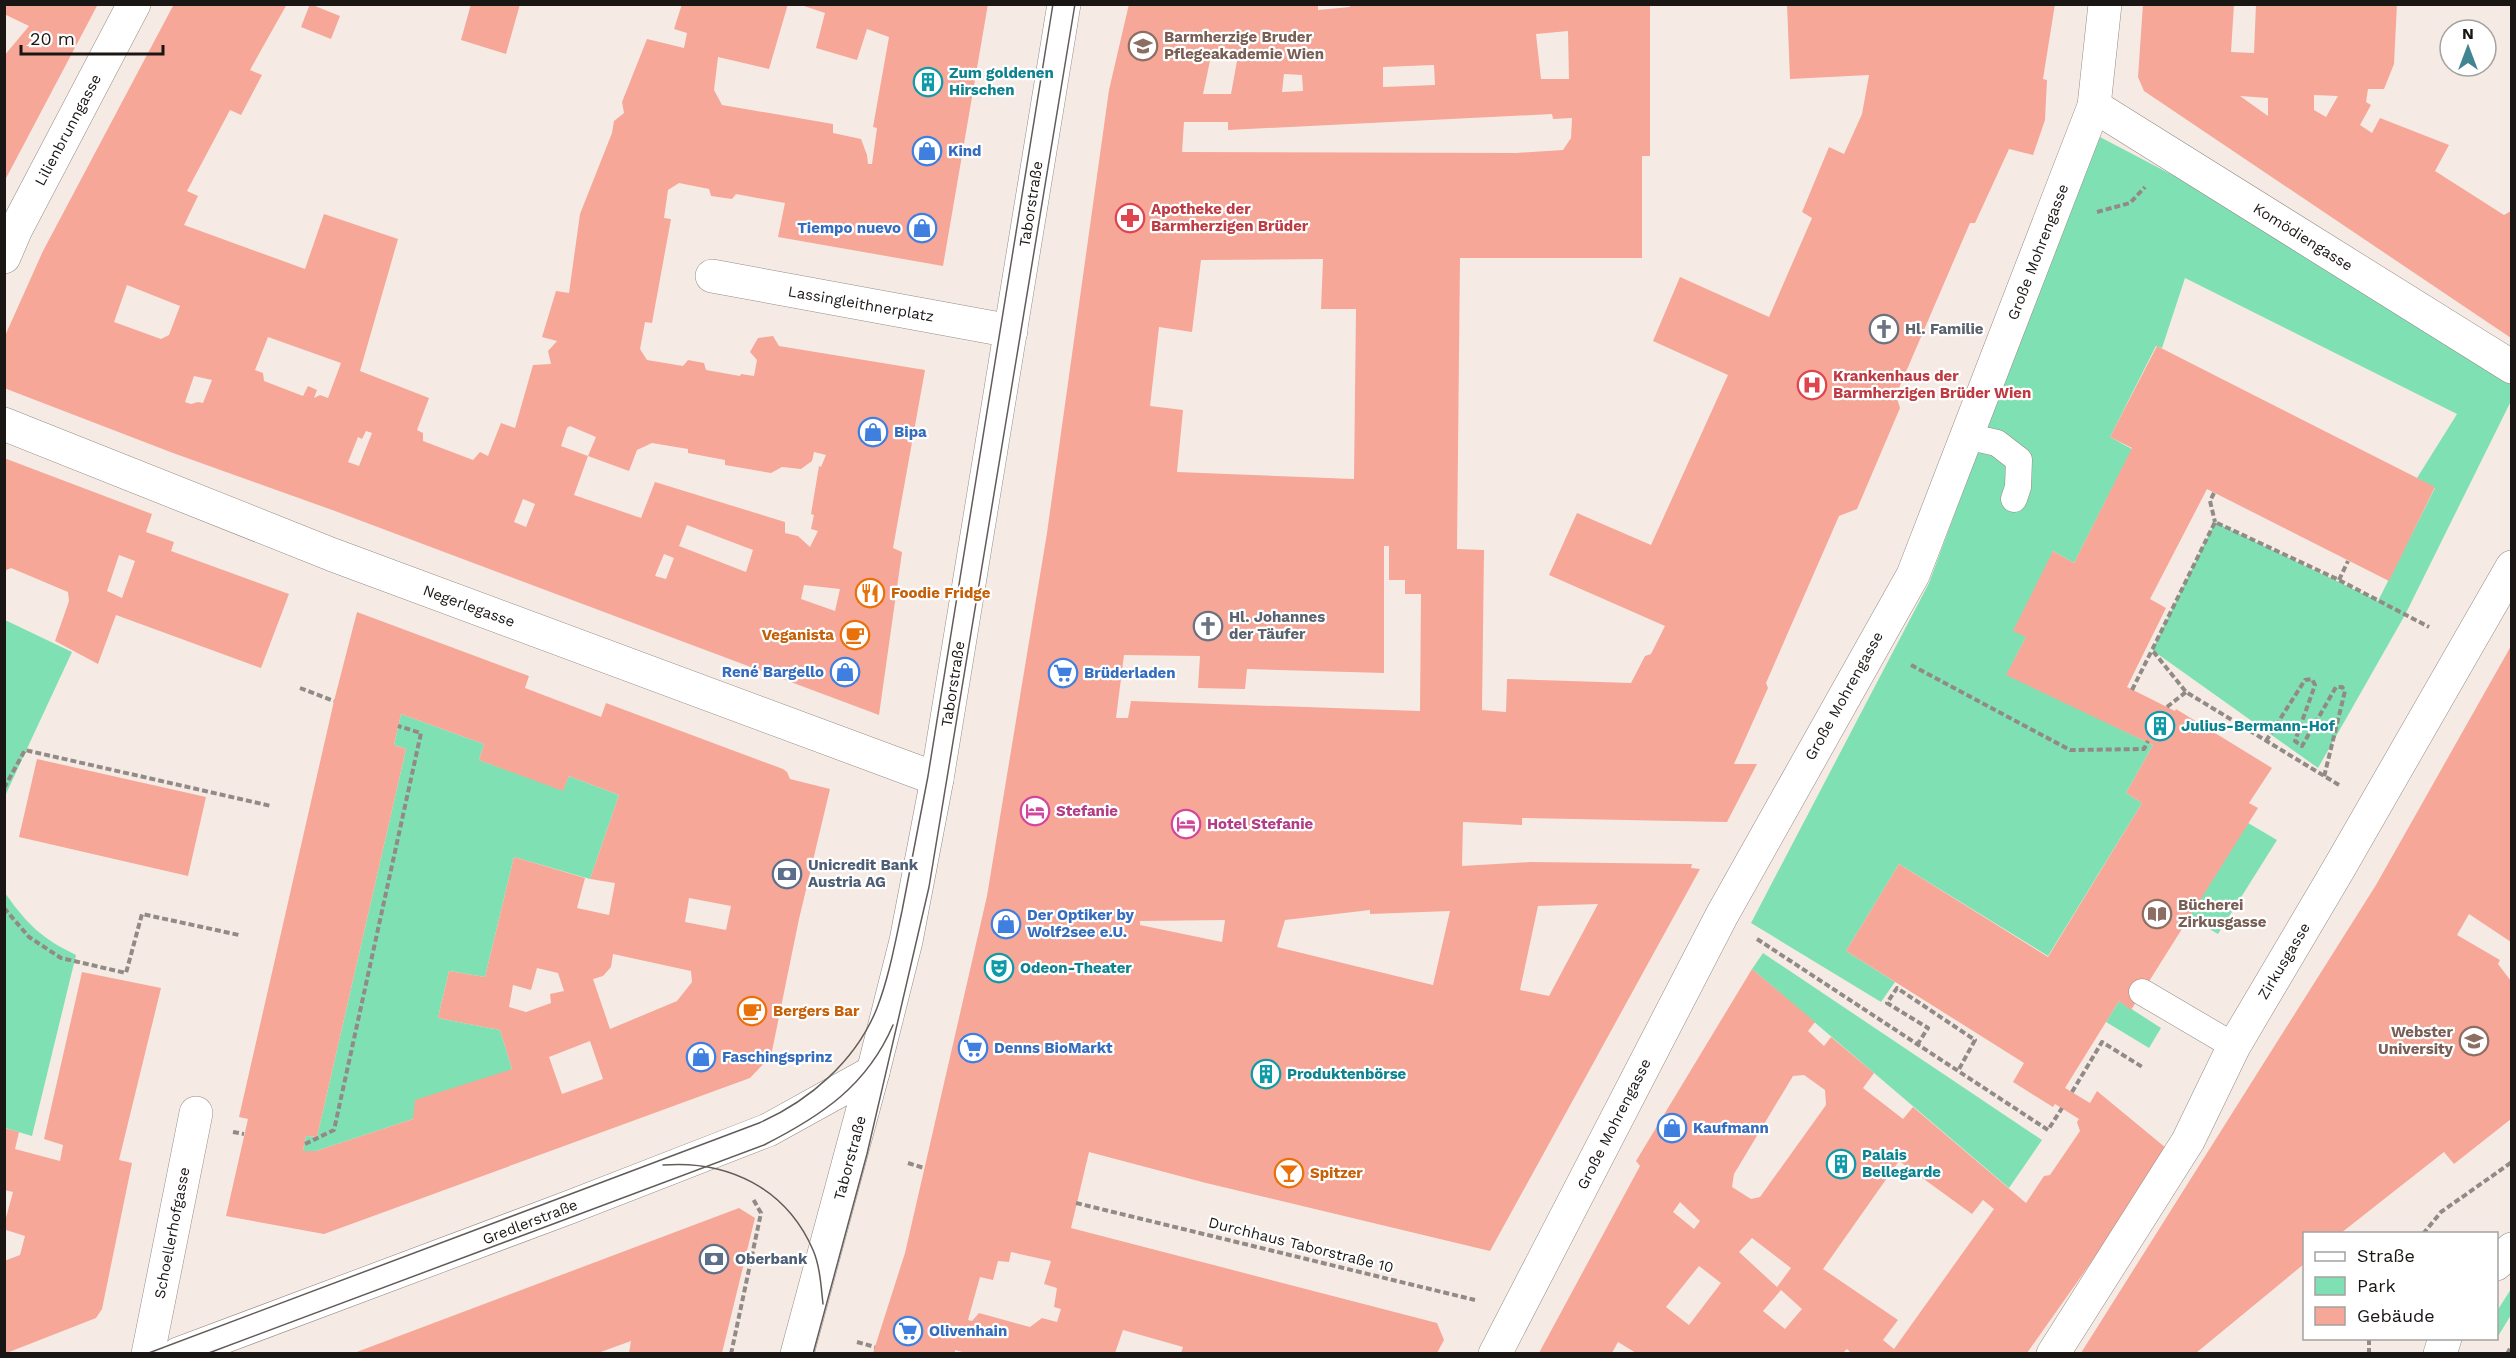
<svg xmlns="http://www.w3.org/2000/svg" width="2516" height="1358" font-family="'Work Sans',sans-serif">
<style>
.green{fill:#7fe1b3}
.building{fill:#f6a798;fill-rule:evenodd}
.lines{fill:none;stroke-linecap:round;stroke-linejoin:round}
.lane-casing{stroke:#958b85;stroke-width:27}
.street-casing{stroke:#958b85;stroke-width:34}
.secondary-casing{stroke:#958b85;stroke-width:34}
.path{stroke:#928a86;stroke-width:4;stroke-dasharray:6 3;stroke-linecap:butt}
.lane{stroke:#fff;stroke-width:26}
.street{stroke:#fff;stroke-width:33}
.secondary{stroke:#fff;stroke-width:33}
.tram{stroke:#635c59;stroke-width:1.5}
.labels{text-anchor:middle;stroke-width:4.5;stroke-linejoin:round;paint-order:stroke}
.education-label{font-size:15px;font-weight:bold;fill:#785e54;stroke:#fff;text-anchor:start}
.culture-label{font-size:15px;font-weight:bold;fill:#0d838f;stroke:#fff;text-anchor:start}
.street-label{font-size:15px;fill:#1a1614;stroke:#fff}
.shop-label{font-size:15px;font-weight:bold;fill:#366cbe;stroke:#fff;text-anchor:start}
.health-label{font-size:15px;font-weight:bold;fill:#be3a42;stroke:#fff;text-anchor:start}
.worship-label{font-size:15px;font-weight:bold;fill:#5b616d;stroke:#fff;text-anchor:start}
.food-label{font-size:15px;font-weight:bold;fill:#c56008;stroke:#fff;text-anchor:start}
.hotel-label{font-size:15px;font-weight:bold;fill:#b23c85;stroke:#fff;text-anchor:start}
.service-label{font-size:15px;font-weight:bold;fill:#4e5e75;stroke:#fff;text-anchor:start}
</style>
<rect width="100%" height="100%" fill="#f6ebe4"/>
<g class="green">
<path d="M2100,137L2182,180L2511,383V401L2405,615L2318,768L2152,650L2215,522L2378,601L2435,488L2417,478L2457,414L2185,278L2162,348L2156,346L2110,437L2132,449L2074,563L2053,551L2026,637L2007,674L2153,745L2126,793L2142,803L2048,956L1899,864L1846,951L1895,982L1881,1002L1751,923L1929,583L2058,236Z"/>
<path d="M5,620L72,652L5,796Z"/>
<path d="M401,714L484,744L479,760L563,790L569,776L619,795L590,879L514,857L485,977L449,971L438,1018L500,1030L512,1069L413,1119L316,1151H303L306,1136L317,1137L406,749L394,745Z"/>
<path d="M2248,823L2277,840L2218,934L2189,917Z"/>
<path d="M5,893C28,925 41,938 76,955L32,1136L5,1128Z"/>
<path d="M1763,953L2042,1140L2009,1188L1752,969Z"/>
<path d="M2119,1001L2161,1028L2149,1048L2106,1022Z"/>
<path d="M2511,1289V1315L2497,1338V1311Z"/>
</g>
<g class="building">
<path d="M4,4H98L4,182V56L29,26L4,14Z"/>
<path d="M174,4H287L250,70L262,75L241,115L230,110L187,191L198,196L184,225L305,269L324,214L398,239L360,371L429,398L417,430L423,433V441L473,460L480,452L488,456L501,423L515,428L533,365L551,364L548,351L557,341L542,337L556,291L569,293L580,214L612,133L614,121L624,113L622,102L647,39L684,48L687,33L674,29L682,4H788L769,69L718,57L714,90L722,105L833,124V133L861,139L867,155L868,164H872L877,128L873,127L889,37L867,29L857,60L816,48L825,13L798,4H988L943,266L778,237L785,203L736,194L732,199L711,196L709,189L679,183L668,190L664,218L671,219L652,323L645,322L640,349L647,360L683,366L688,360L704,363L706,370L740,376L741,374L754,376L757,360L750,352L758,338L773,336L779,346L925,370L893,548L902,552L879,715L335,511L173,453L4,388V338L43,251ZM127,285L180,306L169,335L161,339L114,322ZM268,337L341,363L328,398L320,395L314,398L317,390L308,386L303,396L264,381L263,373L255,370ZM194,376L212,380L203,403L198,402L191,404L185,402ZM570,426L596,437L588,456L629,471L637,450L652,443L688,449V453L725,460V465L771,473L782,467L801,469L812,461L814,452L826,455L821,467L819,466L811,514L814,515L811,529L818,531L810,547L798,536L785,533V522L655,482L641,518L574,495L588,456L561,446L567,428ZM366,431L372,433L359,466L348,462L358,437L362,439ZM523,499L535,504L526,527L514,522ZM687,525L753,550L746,572L679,546ZM664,554L674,558L666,579L655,576ZM804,585L840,589L835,611L801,599Z"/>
<path d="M310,4L340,16L331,39L301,27Z"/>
<path d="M471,4H520L506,54L461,40Z"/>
<path d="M1129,4L1274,6V5H1318V10L1350,7L1349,4H1650V156H1642V258H1460L1457,549L1484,550L1482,710L1506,712L1507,679L1631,683L1645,656L1651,654L1665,626L1549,575L1577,513L1651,545L1728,375L1653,341L1680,277L1769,317L1812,218L1802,212L1829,147L1844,154L1862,114L1869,75L1790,79L1787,4H2055L2043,79L2047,80L2045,120L2033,155L2009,149L1975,223H1970L1896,395L1900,408L1857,509L1839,516L1766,683L1768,688L1734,764H1757L1727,822L1522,818V825L1463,822L1462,866L1531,862L1692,864L1691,868L1700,869L1490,1251L1206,1183L1089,1152L1071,1228L1437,1323L1444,1340L1437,1353H1181L1183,1347L1123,1330L1115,1353H966L955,1350V1353H873L905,1253L987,896L1047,533L1109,90ZM1568,31L1569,79H1541L1536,34ZM1211,56L1237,61L1231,94H1203ZM1434,65L1435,85L1383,87V67ZM1284,74L1302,75L1303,91L1282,92ZM1552,114L1553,119L1572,118L1571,138L1563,150L1516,153L1182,152L1184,122H1228V130ZM1323,259L1321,309H1356L1354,479L1177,472L1183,410L1150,406L1159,327L1192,332L1201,260ZM1384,546H1389V580H1405V594H1421L1420,711L1131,701L1128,718H1116L1124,655L1200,656L1198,688L1245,689L1247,669L1384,673ZM1598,904L1549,996L1520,990L1538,906ZM1370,910V914L1450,911L1433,985L1277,947L1285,920ZM1225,920L1222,942L1140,925V921ZM1011,1252L1051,1261L1044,1284L1057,1288L1054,1307L1061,1309L1057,1322L1042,1318L1030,1327L979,1313L972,1321L968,1320L980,1277L993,1280L998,1261L1009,1262Z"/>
<path d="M2143,4H2234L2231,52L2254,53L2256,4H2397L2394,64L2384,89H2368L2366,102L2371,105L2360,125L2372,133L2380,118L2449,145L2435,171L2504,215L2511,211V338L2144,91L2138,77ZM2314,95L2338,96L2326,117L2314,110ZM2240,96L2268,98V116Z"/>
<path d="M2157,346L2435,487L2389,581L2207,489L2150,599L2166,608L2127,687L2175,711L2176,709L2272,768L2249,803L2258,808L2131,1010L2119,1001L2065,1088L2090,1103L2097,1091L2166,1148L2092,1261L2027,1353H1851L1847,1349L1843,1353H1636L1618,1342L1612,1353H1539L1640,1166L1636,1161L1752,969L1815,1022L1808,1031L1824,1046L1831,1037L1874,1073L1863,1088L1903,1119L1913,1107L2026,1203L2044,1176L2050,1175L2080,1131L2077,1122L2079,1119L2055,1104L2053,1107L2013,1082L2024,1063L1846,951L1899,864L2048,957L2142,803L2126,793L2153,745L2006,675L2026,637L2013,631L2053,551L2074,563L2132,448L2110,437ZM1804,1075L1825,1090L1826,1105L1760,1197L1751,1199L1732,1187L1734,1174L1793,1076ZM1899,1161L1972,1214L1983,1200L1994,1209L1894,1349L1883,1340L1898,1320L1823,1269ZM1680,1202L1700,1221L1694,1229L1673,1212ZM1752,1238L1791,1268L1777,1287L1739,1252ZM1699,1266L1721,1283L1689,1325L1666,1307ZM1781,1290L1802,1309L1785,1329L1763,1311Z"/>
<path d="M4,458L152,514L146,532L174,542L171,551L289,594L261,668L116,615L98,664L55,641L69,601L68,592L11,568L4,571ZM119,555L135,561L122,598L107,591Z"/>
<path d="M357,612L529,676L525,688L601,717L606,703L783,769L787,772L790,779L830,789L799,919L771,1056L750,1078L324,1234L226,1216L248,1119L239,1117L334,701ZM401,714L484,744L479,760L563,791L569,776L619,795L590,879L615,883L609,915L577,908L585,878L514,857L485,977L449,971L438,1018L500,1030L512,1069L415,1100L413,1119L316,1151H303L306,1136L317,1137L406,749L394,745ZM689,898L731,906L726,930L685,922ZM613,954L691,971L692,982L677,1001L610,1029L593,979L603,976L611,967ZM537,968L558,973L564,991L550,994L551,1003L526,1012L509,1007L513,985L531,990ZM590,1041L603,1079L562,1094L549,1057Z"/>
<path d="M2511,646V942L2469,914L2457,935L2500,960L2498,964L2511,981V1119L2454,1164L2444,1152L2341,1233H2304V1264L2196,1353H2081L2376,885Z"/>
<path d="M37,759L206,797L188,876L19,837Z"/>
<path d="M82,972L161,988L119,1160L132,1163L102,1309L96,1318L4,1354V1261L20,1255L25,1236L6,1230L4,1225L13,1192L4,1190V1128L19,1132L15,1149L60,1161L63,1145L44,1139Z"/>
<path d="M739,1208L755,1218L722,1353H629L631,1341L598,1353H354Z"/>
</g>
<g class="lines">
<g class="lane-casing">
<g id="lane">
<path d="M1966,436L1997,443L2019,460L2018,487L2014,499"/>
<path d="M2142,992L2234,1046"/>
</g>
</g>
<g class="street-casing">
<g id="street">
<path d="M2094,106L2512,367"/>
<path d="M4,257L16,229L134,4"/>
<path d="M712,276L1011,331"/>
<path d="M4,424L333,555L937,779"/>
<path d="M148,1354L196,1113"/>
<path d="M1495,1354L1722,915L1913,575L2094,106L2105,4"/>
<path d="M2053,1354L2188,1141L2234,1046L2338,870L2512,567"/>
</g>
</g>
<g class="secondary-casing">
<g id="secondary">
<path d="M2496,1264L2512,1249"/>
<path d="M178,1354L570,1207L768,1130L873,1072"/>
<path d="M797,1354L873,1072L906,941L937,779L1064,4"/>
<path d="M2440,1354L2445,1338"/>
</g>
</g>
<g class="path">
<path d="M2097,212L2130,203L2145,187"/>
<path d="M2214,493L2210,501L2215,522"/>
<path d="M2339,580L2348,561"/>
<path d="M1911,665L2070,750L2144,749L2148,741"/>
<path d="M300,688L334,701"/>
<path d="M2132,690L2152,650"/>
<path d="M2167,707L2186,692"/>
<path d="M2266,741L2305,680L2312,679L2315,685L2295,741L2302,746L2336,687H2342L2345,691L2324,777"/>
<path d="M2339,785L2186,692L2152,650L2215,522L2339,580L2429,627"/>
<path d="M4,788L25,750L271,806"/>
<path d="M4,908L29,937L61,958L126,973L142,914L239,935"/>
<path d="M1757,939L2048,1130L2062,1108"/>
<path d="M1917,1045L1928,1028L1887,1003L1897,988L1975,1040L1958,1071"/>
<path d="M2072,1092L2102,1042L2144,1068"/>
<path d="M233,1132L244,1134"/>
<path d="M305,1144L334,1130L421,733L398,726"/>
<path d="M908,1163L924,1168"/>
<path d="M1076,1203L1475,1300"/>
<path d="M2423,1234L2441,1212L2512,1162"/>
<path d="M857,1342L875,1347"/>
<path d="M731,1354L761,1213L753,1199"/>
<path d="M2369,1354V1338"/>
<path d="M2507,1354L2512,1345"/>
</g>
<use href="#lane" class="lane"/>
<use href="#street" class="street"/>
<use href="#secondary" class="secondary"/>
<g class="tram">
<path d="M663,1165C728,1160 786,1188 813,1250C820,1266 821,1286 823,1304"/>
<path d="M146,1354L759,1123C809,1101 856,1061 877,1008C889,977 895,943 902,911C911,866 919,821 928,776L1053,4"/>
<path d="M206,1354L764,1145C821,1116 867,1086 893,1025"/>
<path d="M813,1354L867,1154L929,887L1075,4"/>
</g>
</g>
<defs>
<g id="school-ring" transform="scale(1.5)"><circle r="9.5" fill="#fff" stroke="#8d6e63" stroke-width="1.5"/><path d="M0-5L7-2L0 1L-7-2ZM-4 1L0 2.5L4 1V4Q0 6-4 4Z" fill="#8d6e63"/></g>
<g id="building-ring" transform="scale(1.5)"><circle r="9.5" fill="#fff" stroke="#0f9aa8" stroke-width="1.5"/><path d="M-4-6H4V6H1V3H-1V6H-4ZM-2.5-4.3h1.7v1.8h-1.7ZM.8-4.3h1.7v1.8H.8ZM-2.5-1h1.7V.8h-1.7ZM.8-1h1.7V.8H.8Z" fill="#0f9aa8"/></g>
<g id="shop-ring" transform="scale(1.5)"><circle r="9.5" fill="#fff" stroke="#3f7fe0" stroke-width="1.5"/><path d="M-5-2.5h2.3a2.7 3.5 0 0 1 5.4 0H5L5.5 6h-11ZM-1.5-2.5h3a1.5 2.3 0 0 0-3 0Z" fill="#3f7fe0"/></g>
<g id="pharmacy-ring" transform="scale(1.5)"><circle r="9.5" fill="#fff" stroke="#e0444e" stroke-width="1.5"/><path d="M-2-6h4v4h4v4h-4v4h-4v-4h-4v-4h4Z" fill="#e0444e"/></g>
<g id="church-ring" transform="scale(1.5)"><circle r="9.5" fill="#fff" stroke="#6b7280" stroke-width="1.5"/><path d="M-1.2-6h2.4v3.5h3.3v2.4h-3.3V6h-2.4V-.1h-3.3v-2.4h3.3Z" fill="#6b7280"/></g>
<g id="hospital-ring" transform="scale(1.5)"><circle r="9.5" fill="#fff" stroke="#e0444e" stroke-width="1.5"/><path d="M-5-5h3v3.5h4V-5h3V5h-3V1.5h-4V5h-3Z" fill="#e0444e"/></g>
<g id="restaurant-ring" transform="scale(1.5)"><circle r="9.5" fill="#fff" stroke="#e8710a" stroke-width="1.5"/><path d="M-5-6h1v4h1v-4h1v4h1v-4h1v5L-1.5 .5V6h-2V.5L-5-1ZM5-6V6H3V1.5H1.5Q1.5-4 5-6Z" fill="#e8710a"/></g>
<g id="cafe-ring" transform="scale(1.5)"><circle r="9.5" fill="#fff" stroke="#e8710a" stroke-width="1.5"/><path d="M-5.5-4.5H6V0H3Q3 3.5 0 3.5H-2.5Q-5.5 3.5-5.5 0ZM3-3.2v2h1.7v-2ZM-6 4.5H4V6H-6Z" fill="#e8710a"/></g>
<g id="supermarket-ring" transform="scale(1.5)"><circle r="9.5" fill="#fff" stroke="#3f7fe0" stroke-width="1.5"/><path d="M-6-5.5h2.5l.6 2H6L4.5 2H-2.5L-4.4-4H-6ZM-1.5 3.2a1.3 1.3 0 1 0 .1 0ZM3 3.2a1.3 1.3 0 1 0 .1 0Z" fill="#3f7fe0"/></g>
<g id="hotel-ring" transform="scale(1.5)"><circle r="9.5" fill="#fff" stroke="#d1479c" stroke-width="1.5"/><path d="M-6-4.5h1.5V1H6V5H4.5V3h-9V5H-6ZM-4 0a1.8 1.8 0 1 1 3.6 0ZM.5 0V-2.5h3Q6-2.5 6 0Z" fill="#d1479c"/></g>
<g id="bank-ring" transform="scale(1.5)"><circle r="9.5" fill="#fff" stroke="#5c6f8a" stroke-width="1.5"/><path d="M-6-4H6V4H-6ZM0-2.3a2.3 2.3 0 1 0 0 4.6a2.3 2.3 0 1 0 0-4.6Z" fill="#5c6f8a"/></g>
<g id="library-ring" transform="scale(1.5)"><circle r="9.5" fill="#fff" stroke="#8d6e63" stroke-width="1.5"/><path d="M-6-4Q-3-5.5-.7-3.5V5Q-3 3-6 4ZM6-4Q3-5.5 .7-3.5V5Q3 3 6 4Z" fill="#8d6e63"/></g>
<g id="theatre-ring" transform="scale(1.5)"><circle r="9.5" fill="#fff" stroke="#0f9aa8" stroke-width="1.5"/><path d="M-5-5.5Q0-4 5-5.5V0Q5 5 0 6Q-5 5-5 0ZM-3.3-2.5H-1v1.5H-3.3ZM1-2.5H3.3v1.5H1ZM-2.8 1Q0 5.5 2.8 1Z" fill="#0f9aa8"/></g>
<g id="university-ring" transform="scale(1.5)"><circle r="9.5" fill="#fff" stroke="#8d6e63" stroke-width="1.5"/><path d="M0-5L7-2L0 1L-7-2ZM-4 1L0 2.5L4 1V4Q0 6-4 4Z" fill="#8d6e63"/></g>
<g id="bar-ring" transform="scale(1.5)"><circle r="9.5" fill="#fff" stroke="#e8710a" stroke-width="1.5"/><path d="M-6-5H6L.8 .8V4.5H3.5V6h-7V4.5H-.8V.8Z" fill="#e8710a"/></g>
</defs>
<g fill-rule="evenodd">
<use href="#school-ring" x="1143" y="46"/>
<use href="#building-ring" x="928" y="82"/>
<use href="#shop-ring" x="927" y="151"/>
<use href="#pharmacy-ring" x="1130" y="218"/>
<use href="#shop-ring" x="922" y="228"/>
<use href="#church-ring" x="1884" y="329"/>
<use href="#hospital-ring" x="1812" y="385"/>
<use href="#shop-ring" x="873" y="432"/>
<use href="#restaurant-ring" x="870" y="593"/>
<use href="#church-ring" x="1208" y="626"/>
<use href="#cafe-ring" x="855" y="635"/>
<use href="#shop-ring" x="845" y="672"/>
<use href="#supermarket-ring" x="1063" y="673"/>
<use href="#building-ring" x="2160" y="726"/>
<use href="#hotel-ring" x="1035" y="811"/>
<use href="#hotel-ring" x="1186" y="824"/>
<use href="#bank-ring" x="787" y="874"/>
<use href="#library-ring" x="2157" y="914"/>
<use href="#shop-ring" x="1006" y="924"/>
<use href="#theatre-ring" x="999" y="968"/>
<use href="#cafe-ring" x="752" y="1011"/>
<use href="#university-ring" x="2474" y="1041"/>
<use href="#supermarket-ring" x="973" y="1048"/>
<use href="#shop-ring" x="701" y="1057"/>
<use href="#building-ring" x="1266" y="1074"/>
<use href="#shop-ring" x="1672" y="1128"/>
<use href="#building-ring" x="1841" y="1164"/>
<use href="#bar-ring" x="1289" y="1173"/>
<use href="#bank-ring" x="714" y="1259"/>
<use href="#supermarket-ring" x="908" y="1331"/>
</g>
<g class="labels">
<g class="education-label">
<text x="1164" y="42">Barmherzige Bruder<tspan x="1164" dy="17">Pflegeakademie Wien</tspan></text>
<text x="2178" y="910">Bücherei<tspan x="2178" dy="17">Zirkusgasse</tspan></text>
<text x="2453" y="1037" text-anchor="end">Webster<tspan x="2453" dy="17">University</tspan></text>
</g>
<g class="culture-label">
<text x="949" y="78">Zum goldenen<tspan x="949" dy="17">Hirschen</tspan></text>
<text x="2181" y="731">Julius-Bermann-Hof</text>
<text x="1020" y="973">Odeon-Theater</text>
<text x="1287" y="1079">Produktenbörse</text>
<text x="1862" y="1160">Palais<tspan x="1862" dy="17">Bellegarde</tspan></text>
</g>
<g class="street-label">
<text transform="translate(68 130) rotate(-62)" y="5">Lilienbrunngasse</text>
<text transform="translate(1031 204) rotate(-81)" y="5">Taborstraße</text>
<text transform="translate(2303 237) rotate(32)" y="5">Komödiengasse</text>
<text transform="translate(2038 252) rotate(-69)" y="5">Große Mohrengasse</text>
<text transform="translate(861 304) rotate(10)" y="5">Lassingleithnerplatz</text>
<text transform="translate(469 606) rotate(20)" y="5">Negerlegasse</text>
<text transform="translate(953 684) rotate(-81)" y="5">Taborstraße</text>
<text transform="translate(1844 696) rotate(-61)" y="5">Große Mohrengasse</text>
<text transform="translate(2284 961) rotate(-59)" y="5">Zirkusgasse</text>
<text transform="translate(1614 1124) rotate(-63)" y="5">Große Mohrengasse</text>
<text transform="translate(850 1158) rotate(-75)" y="5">Taborstraße</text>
<text transform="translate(530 1222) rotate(-21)" y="5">Gredlerstraße</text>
<text transform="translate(172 1233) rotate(-79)" y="5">Schoellerhofgasse</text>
<text transform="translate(1301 1245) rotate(14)" y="5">Durchhaus Taborstraße 10</text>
</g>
<g class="shop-label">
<text x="948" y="156">Kind</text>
<text x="901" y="233" text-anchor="end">Tiempo nuevo</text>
<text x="894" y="437">Bipa</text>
<text x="824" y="677" text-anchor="end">René Bargello</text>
<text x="1084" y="678">Brüderladen</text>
<text x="1027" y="920">Der Optiker by<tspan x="1027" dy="17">Wolf2see e.U.</tspan></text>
<text x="994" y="1053">Denns BioMarkt</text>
<text x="722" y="1062">Faschingsprinz</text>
<text x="1693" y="1133">Kaufmann</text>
<text x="929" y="1336">Olivenhain</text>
</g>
<g class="health-label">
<text x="1151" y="214">Apotheke der<tspan x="1151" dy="17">Barmherzigen Brüder</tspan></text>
<text x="1833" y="381">Krankenhaus der<tspan x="1833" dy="17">Barmherzigen Brüder Wien</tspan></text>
</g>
<g class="worship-label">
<text x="1905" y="334">Hl. Familie</text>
<text x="1229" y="622">Hl. Johannes<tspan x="1229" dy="17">der Täufer</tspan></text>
</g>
<g class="food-label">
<text x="891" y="598">Foodie Fridge</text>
<text x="834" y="640" text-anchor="end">Veganista</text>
<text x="773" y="1016">Bergers Bar</text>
<text x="1310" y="1178">Spitzer</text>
</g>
<g class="hotel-label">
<text x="1056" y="816">Stefanie</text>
<text x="1207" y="829">Hotel Stefanie</text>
</g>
<g class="service-label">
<text x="808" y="870">Unicredit Bank<tspan x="808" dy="17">Austria AG</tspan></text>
<text x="735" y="1264">Oberbank</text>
</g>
</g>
<rect width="2516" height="1358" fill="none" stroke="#1a1614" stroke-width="12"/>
<rect x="2303" y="1232" width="195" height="108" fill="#ffffff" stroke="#a3a2a1" stroke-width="1.5"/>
<rect x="2315" y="1252" width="30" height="9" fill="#ffffff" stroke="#a3a2a1" stroke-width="1.5"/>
<text x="2357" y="1262" font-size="18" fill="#1a1614">Straße</text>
<rect x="2315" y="1277" width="30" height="18" fill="#7fe1b3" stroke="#a3a2a1" stroke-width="1.5"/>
<text x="2357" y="1292" font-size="18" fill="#1a1614">Park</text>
<rect x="2315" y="1307" width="30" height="18" fill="#f6a798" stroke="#a3a2a1" stroke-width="1.5"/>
<text x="2357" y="1322" font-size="18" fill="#1a1614">Gebäude</text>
<g transform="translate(2468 48)"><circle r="28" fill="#ffffff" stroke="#a3a2a1" stroke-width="1.5"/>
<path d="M0-4.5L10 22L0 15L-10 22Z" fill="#418593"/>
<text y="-9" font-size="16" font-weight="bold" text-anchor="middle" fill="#1a1614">N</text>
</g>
<path d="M21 45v9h142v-9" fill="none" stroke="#1a1614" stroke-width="3"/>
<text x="30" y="45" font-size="18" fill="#1a1614" stroke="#ffffff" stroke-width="4.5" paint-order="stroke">20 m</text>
</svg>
